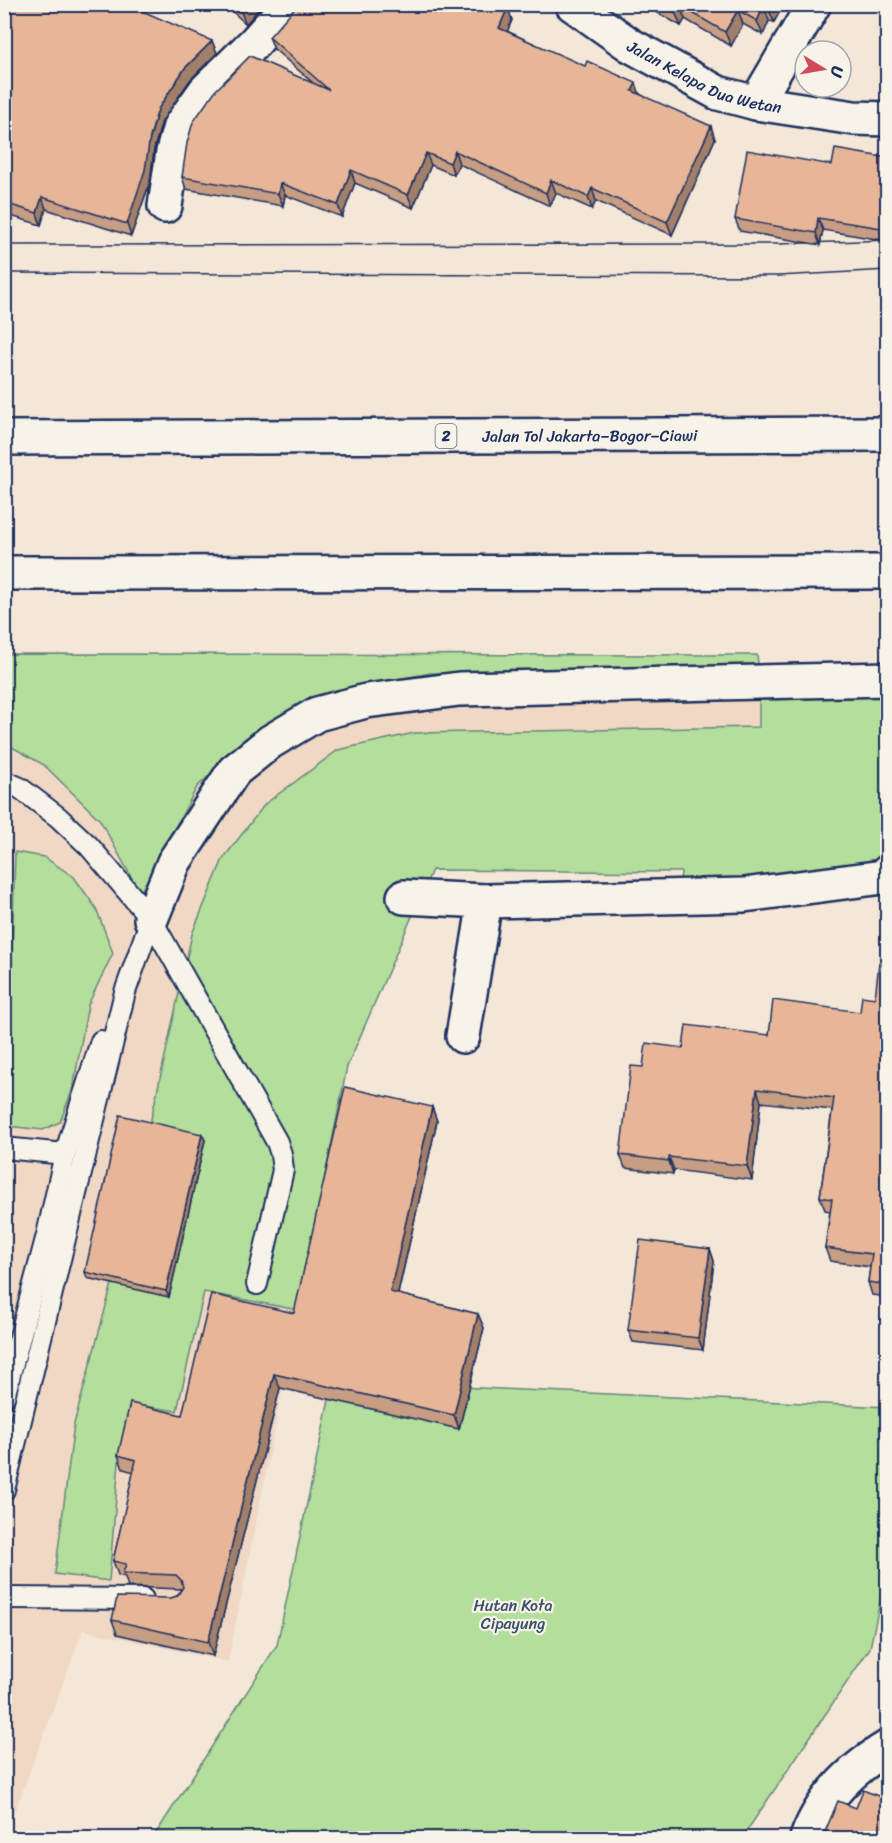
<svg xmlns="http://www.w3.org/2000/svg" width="892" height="1843" font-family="Sriracha,sans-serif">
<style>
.built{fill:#f0d8c5}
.green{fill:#b3de9b;stroke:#67867c;stroke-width:1.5}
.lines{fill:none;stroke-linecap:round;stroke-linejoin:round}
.lane-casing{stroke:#1b2f5e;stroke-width:24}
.street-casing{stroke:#1b2f5e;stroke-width:38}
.secondary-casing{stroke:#1b2f5e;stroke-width:38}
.highway-casing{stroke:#1b2f5e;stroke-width:38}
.lane{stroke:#f7f3e8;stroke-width:20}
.street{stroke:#f7f3e8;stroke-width:33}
.secondary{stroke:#f7f3e8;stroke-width:33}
.highway{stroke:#f7f3e8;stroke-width:33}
.tram{stroke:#1b2f5e;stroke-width:1.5}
.wall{fill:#c79d83;stroke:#1b2f5e;stroke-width:1.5}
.shaded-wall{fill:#a27f6a;stroke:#1b2f5e;stroke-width:1.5}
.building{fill:#e7b698;stroke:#1b2f5e;stroke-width:1.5}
.labels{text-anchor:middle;stroke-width:4.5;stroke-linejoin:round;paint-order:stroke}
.shield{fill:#f7f3e8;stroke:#5d6a87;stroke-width:1.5}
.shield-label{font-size:15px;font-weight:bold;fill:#1b2f5e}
.street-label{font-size:16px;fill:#1b2f5e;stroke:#f7f3e8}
.park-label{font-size:16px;fill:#39526a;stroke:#f7f3e8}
</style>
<rect width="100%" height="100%" fill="#f4e7d8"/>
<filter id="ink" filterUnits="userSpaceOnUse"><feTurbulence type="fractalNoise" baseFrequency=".0167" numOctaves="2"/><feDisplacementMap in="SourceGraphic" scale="12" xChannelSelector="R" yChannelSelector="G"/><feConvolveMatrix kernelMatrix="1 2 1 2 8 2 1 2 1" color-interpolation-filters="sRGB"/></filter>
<g filter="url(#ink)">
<path class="built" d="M5,654L757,655L760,726L681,872L432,870L347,1067L228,1662L83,1630L5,1838Z"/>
<g class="green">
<path d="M4,654L757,655L759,670L431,673L332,691L256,732L197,787L140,893L100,820L44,765L5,743Z"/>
<path d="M887,674L888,872L678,897L681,872L432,870L347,1067L298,1310L204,1292L177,1411L131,1404L119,1462L109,1581L55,1574L74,1424L126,1232L192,934L223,859L265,804L338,750L414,733L759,727V678Z"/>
<path d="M15,852L44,857L74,877L96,908L113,953L88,1005L73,1088L60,1122L43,1130L7,1126Z"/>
<path d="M333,1381L887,1407V1569L870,1648L742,1838H153L277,1645Z"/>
</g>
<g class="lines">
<g class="lane-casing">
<g id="lane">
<path d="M4,781L20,788L58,817L89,846L151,919L277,1142L281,1154L283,1170L257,1284"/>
<path d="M4,1148L65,1154"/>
<path d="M4,1397L47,1235L65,1154L101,1041"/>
<path d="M4,1490L125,992L151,919"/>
<path d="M4,1598L143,1599"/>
</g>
</g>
<g class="street-casing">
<g id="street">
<path d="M756,103L814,4"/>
<path d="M165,206L173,152L180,126L205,91L255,42L289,4"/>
<path d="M404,897L485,901"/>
<path d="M463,1036L485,901L744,895L883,877L888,872"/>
<path d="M807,1838C821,1799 852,1769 888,1747"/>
</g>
</g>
<g class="secondary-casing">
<g id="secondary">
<path id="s1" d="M572,4L630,45L718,93L756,103L854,118L888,119"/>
</g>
</g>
<g class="highway-casing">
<g id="highway">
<path id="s2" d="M4,438L888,434"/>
<path d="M4,573L888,572"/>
<path d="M151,919L174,862L234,771L270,742L317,714L366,701L459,689L888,679"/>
</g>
</g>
<use href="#lane" class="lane"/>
<use href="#street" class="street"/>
<use href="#secondary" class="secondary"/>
<use href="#highway" class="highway"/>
<g class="tram">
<path d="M4,245L778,244L888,240"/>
<path d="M4,273L778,276L888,270"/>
</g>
</g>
<g class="wall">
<path d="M4,4L212,41L217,53L190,80L162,121L154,149L150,182L131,236L46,209L41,225L4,214Z"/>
<path d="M224,4H263L246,24Z"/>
<path d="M642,4H784L774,22L769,21L763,35L743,24L731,46L685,19L681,26Z"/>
<path d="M512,20L507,31L640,94L715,139L672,235L596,201L592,209L556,193L550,206L459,164L454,175L431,165L413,208L355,183L342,217L285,195L283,206L186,189L182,177L312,82L274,49L269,37Z"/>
<path d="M888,158V241L823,230L820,245L740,231L735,219L832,165Z"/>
<path d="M888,940V1297L872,1295L868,1282L870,1267L830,1261L825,1248L830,1211L825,1210L820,1197L832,1110L761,1102L752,1180L674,1170L673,1174L625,1168L620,1155L643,1067L683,1048L769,1035L860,1012L875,998L884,964Z"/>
<path d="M432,1107L437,1121L398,1294L478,1314L484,1328L459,1429L280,1388L213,1656L117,1634L112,1620L177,1596L181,1589L128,1587L125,1577L118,1575L113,1561L134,1472L123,1469L118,1455L182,1415L294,1313Z"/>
<path d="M202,1134L205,1140L169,1297L87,1278L85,1272Z"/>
<path d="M710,1249L714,1261L703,1350L633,1342L628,1330Z"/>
</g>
<g class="shaded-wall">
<path d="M248,4H263L246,24L241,12Z"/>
<path d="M770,4H784L774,22L768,8Z"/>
<path d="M679,5L685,19L681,26L675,12Z"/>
<path d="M764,6L769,21L763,35L757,21Z"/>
<path d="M508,7L512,20L504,40L499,28Z"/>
<path d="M738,10L743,24L731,46L725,32Z"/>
<path d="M212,41L217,53L190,80L162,121L154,149L150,182L131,236L127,224L158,109L185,68Z"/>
<path d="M636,83L640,95L632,91Z"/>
<path d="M711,126L715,139L672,235L667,222Z"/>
<path d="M455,151L459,164L454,175L450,163Z"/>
<path d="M426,153L431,165L413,208L408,195Z"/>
<path d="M351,170L355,183L342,217L338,205Z"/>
<path d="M551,180L556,193L550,206L546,193Z"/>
<path d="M280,183L285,195L283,206L278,194Z"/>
<path d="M592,188L596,201L592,209L588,197Z"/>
<path d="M42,197L46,209L41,225L37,213Z"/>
<path d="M818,218L823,230L820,245L816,233Z"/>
<path d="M757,1089L761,1102L752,1180L747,1166Z"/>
<path d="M432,1107L437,1121L395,1306L390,1292Z"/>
<path d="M888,1131V1168L884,1158Z"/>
<path d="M202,1134L205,1140L169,1297L166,1291Z"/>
<path d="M669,1157L674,1170L673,1174L669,1161Z"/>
<path d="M710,1249L714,1261L703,1350L698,1338Z"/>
<path d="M478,1314L484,1328L459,1429L454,1415Z"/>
<path d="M274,1374L280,1388L213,1656L208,1642Z"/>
</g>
<g class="building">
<path d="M4,4H126L212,41L185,68L158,109L150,137L145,170L127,224L42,197L37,213L4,203Z"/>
<path d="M233,4H248L241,12Z"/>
<path d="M298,4H501L508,7L499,28L585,66L587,61L636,83L632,91L711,126L667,222L592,188L588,197L551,180L546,193L455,151L450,163L426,153L408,195L351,170L338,205L280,183L278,194L182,177L187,143L193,122L215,91L250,56L329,90L269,37Z"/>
<path d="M662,4H770L768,8L764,6L757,21L738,10L725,32L679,5L675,12Z"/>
<path d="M835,149L888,158V229L818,218L816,233L735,219L747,150L832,165Z"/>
<path d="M888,940V1131L884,1158H888V1285L868,1282L872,1254L825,1248L832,1199L820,1197L834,1098L757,1089L747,1166L669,1157V1161L620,1155L631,1066L643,1067L646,1043L683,1048L686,1025L769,1035L773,1000L860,1012L862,996L875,998L879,963L884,964Z"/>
<path d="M345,1087L432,1107L390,1292L478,1314L454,1415L274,1374L208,1642L112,1620L117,1597L171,1598L177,1596L183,1587L181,1580L176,1575L123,1573L126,1564L113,1561L136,1460L118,1455L130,1403L182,1415L211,1294L294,1313Z"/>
<path d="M120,1115L202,1134L166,1291L85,1272Z"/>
<path d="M640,1240L710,1249L698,1338L628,1330Z"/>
<path d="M863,1790L888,1800V1839H822L838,1801L856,1808Z"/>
</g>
</g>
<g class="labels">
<rect class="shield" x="435.5" y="424" width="21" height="24" rx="4.5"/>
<g class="shield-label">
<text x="446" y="441">2</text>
</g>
<g class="street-label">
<text dy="6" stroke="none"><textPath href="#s1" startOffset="153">Jalan Kelapa Dua Wetan</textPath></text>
<text dy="6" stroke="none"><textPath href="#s2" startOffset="586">Jalan Tol Jakarta–Bogor–Ciawi</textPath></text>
</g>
<g class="park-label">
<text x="513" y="1611">Hutan Kota<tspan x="513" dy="18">Cipayung</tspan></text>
</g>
</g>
<rect width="892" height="1843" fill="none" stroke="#f7f3e8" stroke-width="24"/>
<rect x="12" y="12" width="868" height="1819" fill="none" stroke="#1b2f5e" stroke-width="2" filter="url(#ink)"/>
<g transform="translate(823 69) rotate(101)"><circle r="28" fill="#f7f3e8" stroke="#9fa5b1" stroke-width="1.5"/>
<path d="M0-4.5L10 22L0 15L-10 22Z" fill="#d1495b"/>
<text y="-9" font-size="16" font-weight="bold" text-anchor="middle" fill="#1b2f5e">U</text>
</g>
</svg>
